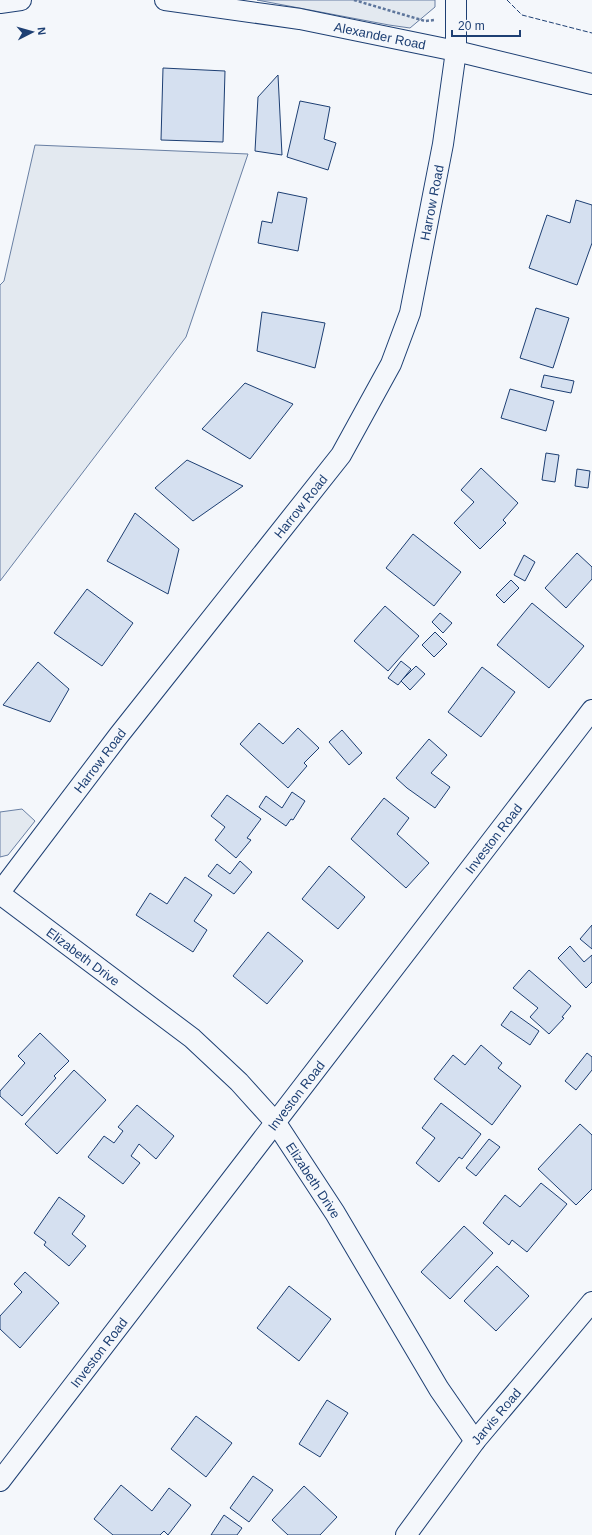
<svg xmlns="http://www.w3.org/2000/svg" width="592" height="1535" font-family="Helvetica,sans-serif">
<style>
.green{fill:#e3e9f0;stroke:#687fa3}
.building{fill:#d5e0f0;stroke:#1d3f73}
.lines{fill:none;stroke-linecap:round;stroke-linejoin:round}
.street-casing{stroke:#1d3f73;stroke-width:22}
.path{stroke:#5e769c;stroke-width:2.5;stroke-dasharray:3 2;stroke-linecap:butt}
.street{stroke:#f4f7fb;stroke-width:20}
.fence{stroke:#1d3f73;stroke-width:1;stroke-dasharray:5 2;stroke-linecap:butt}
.labels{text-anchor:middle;stroke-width:3;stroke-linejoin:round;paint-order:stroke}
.street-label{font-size:13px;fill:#1d3f73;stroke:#f4f7fb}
</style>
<rect width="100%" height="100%" fill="#f4f7fb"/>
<g class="green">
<path d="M257,0H435V7L410,28L389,25Z"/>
<path d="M35,145L248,154L186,337L0,581V285L4,281Z"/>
<path d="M22,809L35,821L8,855L0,857V812Z"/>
</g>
<g class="building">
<path d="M163,68L225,71L223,142L161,140Z"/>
<path d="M278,75L282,155L255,151L258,97Z"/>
<path d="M300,101L330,107L324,139L336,143L328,170L287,157Z"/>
<path d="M278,192L307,198L298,251L258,243L262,221L272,223Z"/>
<path d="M576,200L592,205V243L577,285L529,268L547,215L570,223Z"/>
<path d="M536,308L569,318L553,368L520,358Z"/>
<path d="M262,312L325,323L315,368L257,351Z"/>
<path d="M544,375L574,381L571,393L541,387Z"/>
<path d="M245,383L293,404L250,459L202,429Z"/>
<path d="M510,389L554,401L546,431L501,418Z"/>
<path d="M546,453L559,455L555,482L542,480Z"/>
<path d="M187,460L243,486L193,521L155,488Z"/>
<path d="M481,468L518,503L503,520L506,523L480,549L454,523L474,502L461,490Z"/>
<path d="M577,469L590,471L588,488L575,486Z"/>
<path d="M135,513L179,549L168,594L107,561Z"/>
<path d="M413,534L461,572L434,606L386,568Z"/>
<path d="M577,553L592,567V579L566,608L545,588Z"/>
<path d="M524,555L535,562L525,581L514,575Z"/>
<path d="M511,580L519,588L504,603L496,595Z"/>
<path d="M87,589L133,623L102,666L54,633Z"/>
<path d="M532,603L584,646L549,688L497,645Z"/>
<path d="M385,606L419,636L388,671L354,641Z"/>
<path d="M440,613L452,623L443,633L432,622Z"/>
<path d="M435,632L447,644L434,657L422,645Z"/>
<path d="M401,661L411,669L398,685L388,678Z"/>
<path d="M38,662L69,689L50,722L3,705Z"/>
<path d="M416,666L425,674L410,690L401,681Z"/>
<path d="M482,667L515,692L481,737L448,712Z"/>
<path d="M259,723L283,744L298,728L319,748L304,763L307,766L288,788L240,744Z"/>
<path d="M342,730L362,753L349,765L329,742Z"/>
<path d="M429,739L447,755L431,773L450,787L435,808L407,788L396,778Z"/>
<path d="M292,792L305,801L293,820L291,819L286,826L259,807L266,796L282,808Z"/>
<path d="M227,795L261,819L247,838L251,840L236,858L215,840L225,827L211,816Z"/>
<path d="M384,798L409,818L397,834L429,863L406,888L351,839Z"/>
<path d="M240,861L252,872L234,894L208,876L217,864L230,874Z"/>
<path d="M329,866L365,897L338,929L302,899Z"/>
<path d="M185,877L212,895L194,921L207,930L193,952L136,915L150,893L167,904Z"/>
<path d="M592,925V949L580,939Z"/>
<path d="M268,932L303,961L267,1004L233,976Z"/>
<path d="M570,946L584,962L592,955V982L586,988L558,958Z"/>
<path d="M529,970L571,1006L562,1017L564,1018L549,1034L530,1017L538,1008L513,988Z"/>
<path d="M511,1011L539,1031L530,1045L501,1025Z"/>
<path d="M40,1033L69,1061L54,1076L56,1078L22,1116L0,1096V1091L25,1063L18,1056Z"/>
<path d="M481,1045L502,1063L498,1068L521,1086L492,1125L434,1079L453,1055L465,1065Z"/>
<path d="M587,1053L592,1057V1070L576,1090L565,1081Z"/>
<path d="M74,1070L106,1100L57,1154L25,1124Z"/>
<path d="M441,1103L481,1134L462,1159L459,1157L439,1182L416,1163L435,1138L422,1128Z"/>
<path d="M137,1105L174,1136L156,1159L139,1144L131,1156L140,1163L123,1184L88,1157L104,1136L114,1143L123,1131L118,1127Z"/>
<path d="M580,1124L592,1135V1189L576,1205L538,1169Z"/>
<path d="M489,1139L500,1147L476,1176L466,1168Z"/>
<path d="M541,1183L567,1204L527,1252L512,1240L509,1245L483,1223L505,1195L520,1207Z"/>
<path d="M59,1197L85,1216L72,1234L86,1246L69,1266L44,1245L46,1242L34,1233Z"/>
<path d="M464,1226L493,1253L450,1299L421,1272Z"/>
<path d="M497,1266L529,1296L496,1331L464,1301Z"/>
<path d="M25,1272L59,1303L20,1348L0,1329V1316L22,1292L14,1284Z"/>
<path d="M289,1286L331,1319L299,1361L257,1328Z"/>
<path d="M327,1400L348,1413L320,1457L299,1444Z"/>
<path d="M196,1416L232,1443L206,1477L171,1449Z"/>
<path d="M253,1476L273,1490L249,1522L230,1508Z"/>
<path d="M121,1485L152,1511L169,1488L191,1505L168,1535L164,1531L160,1535H113L94,1519Z"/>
<path d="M304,1486L337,1517L320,1535H288L272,1520Z"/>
<path d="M224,1515L242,1528L237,1535H211Z"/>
</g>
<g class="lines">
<g class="street-casing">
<g id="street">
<path id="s1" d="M165,0L300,19L456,51L592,84"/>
<path d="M0,3L21,0"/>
<path id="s2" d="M0,892L119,735L341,455L391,364L410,313L443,144L456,51V0"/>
<path id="s3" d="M0,894L192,1038L239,1082L276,1123L335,1213L439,1389L475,1441"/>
<path id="s4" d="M0,1481L592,710"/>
<path id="s5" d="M406,1535L475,1441L592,1302"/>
</g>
</g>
<path class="path" d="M354,0L425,21L435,20"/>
<use href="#street" class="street"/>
<path class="fence" d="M507,0L522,15L592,33"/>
</g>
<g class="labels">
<g class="street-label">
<text dy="5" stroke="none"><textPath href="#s1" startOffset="218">Alexander Road</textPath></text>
<text dy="5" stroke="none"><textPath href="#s2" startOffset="825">Harrow Road</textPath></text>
<text dy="5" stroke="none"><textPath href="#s2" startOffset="489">Harrow Road</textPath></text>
<text dy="5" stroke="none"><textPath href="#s2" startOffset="165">Harrow Road</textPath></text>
<text dy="5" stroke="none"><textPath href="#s4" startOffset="810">Investon Road</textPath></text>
<text dy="5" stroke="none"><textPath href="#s3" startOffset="104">Elizabeth Drive</textPath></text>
<text dy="5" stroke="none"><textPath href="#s4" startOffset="486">Investon Road</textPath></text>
<text dy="5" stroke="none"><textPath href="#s3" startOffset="428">Elizabeth Drive</textPath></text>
<text dy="5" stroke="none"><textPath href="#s4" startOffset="162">Investon Road</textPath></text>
<text dy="5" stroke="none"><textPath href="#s5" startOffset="149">Jarvis Road</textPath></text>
</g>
</g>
<g transform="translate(32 32) rotate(84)" stroke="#f4f7fb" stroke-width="3" paint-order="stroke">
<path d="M0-3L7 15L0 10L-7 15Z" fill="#1d3f73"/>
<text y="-6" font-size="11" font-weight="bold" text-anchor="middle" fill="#1d3f73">N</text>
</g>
<path d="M452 30v6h68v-6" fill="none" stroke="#1d3f73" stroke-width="2"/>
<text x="458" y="30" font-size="12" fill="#1d3f73" stroke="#f4f7fb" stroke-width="3" paint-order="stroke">20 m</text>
</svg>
